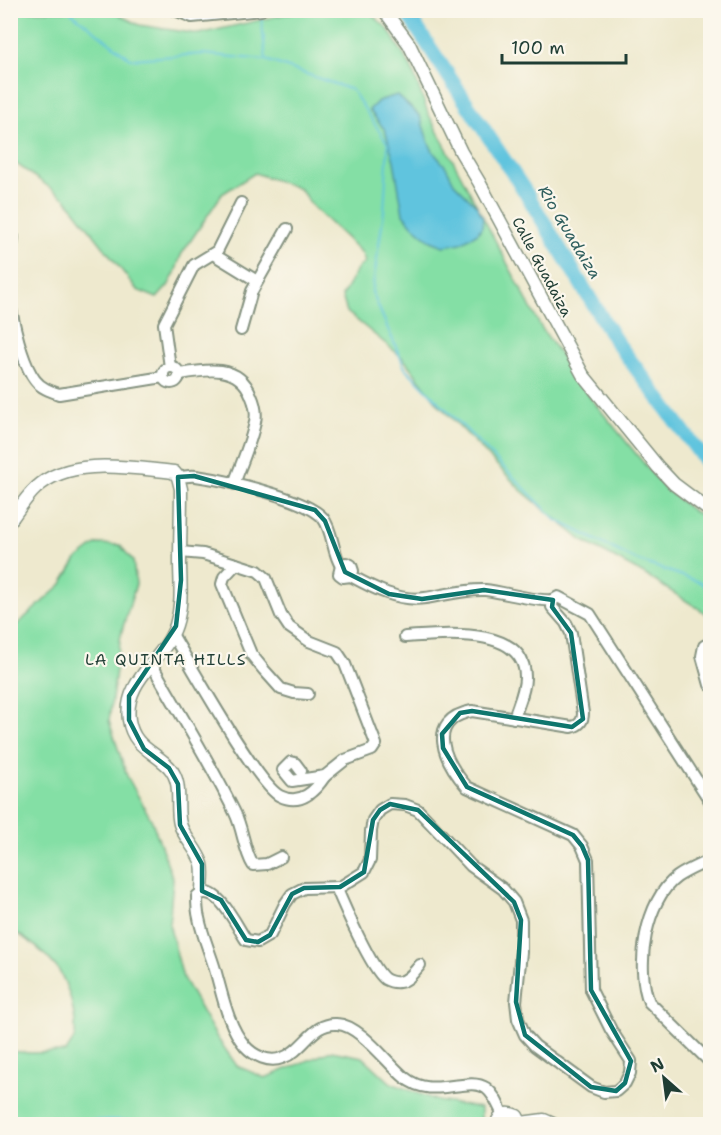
<svg xmlns="http://www.w3.org/2000/svg" width="721" height="1135" font-family="'Shantell Sans',sans-serif">
<style>
.green{fill:#84dfa5;stroke:#528e6c;stroke-width:1.5}
.water{fill:#60c4de;stroke:#408089;stroke-width:1.5}
.lines{fill:none;stroke-linecap:round;stroke-linejoin:round}
.stream{stroke:#60c4de;stroke-width:2}
.river{stroke:#60c4de;stroke-width:15}
.minor-casing{stroke:#869381;stroke-width:14}
.tertiary-casing{stroke:#869381;stroke-width:15}
.minor{stroke:#fff;stroke-width:10}
.tertiary{stroke:#fff;stroke-width:12}
.marked{fill:none;stroke:#0f766e;stroke-width:4.5;stroke-linejoin:round}
.labels{text-anchor:middle;stroke-width:4.5;stroke-linejoin:round;paint-order:stroke}
.street-label{font-size:15px;fill:#1f3d34;stroke:#fbf7ec}
.water-label{font-size:16px;font-style:italic;fill:#2f5f5e;stroke:#fbf7ec}
.neighbourhood-label{font-size:16px;letter-spacing:1.5px;fill:#1f3d34;stroke:#fbf7ec}
</style>
<rect width="100%" height="100%" fill="#fbf7ec"/>
<filter id="ink" filterUnits="userSpaceOnUse"><feTurbulence type="fractalNoise" baseFrequency=".0167" numOctaves="2"/><feDisplacementMap in="SourceGraphic" scale="12" xChannelSelector="R" yChannelSelector="G"/><feConvolveMatrix kernelMatrix="1 2 1 2 8 2 1 2 1" color-interpolation-filters="sRGB"/></filter>
<filter id="wash" filterUnits="userSpaceOnUse"><feTurbulence type="fractalNoise" baseFrequency=".008" numOctaves="4" result="noise"/><feDisplacementMap in="SourceGraphic" scale="24" xChannelSelector="R" yChannelSelector="G"/><feGaussianBlur stdDeviation="1.35" result="paint"/><feColorMatrix in="noise" values="0 0 0 0 0 0 0 0 0 0 0 0 0 0 0 0 0 1.4 0 .05"/><feComposite in="paint" operator="in"/></filter>
<g filter="url(#wash)">
<rect width="100%" height="100%" fill="#eee9ce"/>
<g class="green">
<path d="M11,11H112L139,25L199,34L299,11H368L388,29L412,69L428,113L541,327L589,396L664,488L693,511L710,520V616L644,574L583,541L522,491L439,405L403,358L347,312L342,296L358,268L365,262L362,253L314,208L300,189L255,173L222,194L181,255L175,273L168,286L157,298L137,290L66,199L11,160Z"/>
<path d="M97,544L120,545L133,561L136,584L121,634L109,721L127,776L152,821L173,879L169,924L183,978L216,1036L237,1066L265,1078L331,1051L363,1057L391,1083L438,1101L481,1108V1123L476,1124H11V1051L30,1053L66,1052C69,1047 74,1041 75,1035C77,1017 68,983 57,968C45,953 28,939 11,930V630L62,584L77,559Z"/>
</g>
<path class="water" d="M397,95L420,116L428,141L434,153L446,167L454,183L477,206L483,217L482,226L478,233L461,243L444,246L431,241L413,226L403,214L394,161L385,130L369,110L378,101Z"/>
<g class="lines">
<g class="stream">
<path d="M68,10L131,59L203,54L266,60"/>
<path d="M261,14L266,60L352,90L388,144L384,211L372,292L405,368L556,520L636,560L700,582L710,591"/>
<path d="M10,1123L116,1120L196,1124"/>
</g>
<path class="river" d="M405,10L526,193L615,340L710,467"/>
</g>
</g>
<g filter="url(#ink)">
<g class="lines">
<g class="minor-casing">
<g id="minor">
<path d="M175,10L192,17L261,10"/>
<path d="M213,254L257,281"/>
<path d="M10,264L13,237"/>
<path d="M10,304C14,325 22,363 35,380C41,388 50,391 59,394L163,377"/>
<path d="M241,330L252,291L287,229"/>
<circle cx="171" cy="375" r="8"/>
<path d="M170,367L164,324L194,265L217,251L241,203"/>
<path d="M180,374C207,369 239,364 251,395C255,404 257,413 255,422C251,443 241,464 234,484"/>
<path d="M178,477C184,477 190,475 196,476C224,480 306,498 323,518C333,531 332,552 341,566"/>
<path d="M180,552L203,554L236,564L258,571L266,578L281,615L289,627L309,641L337,652L345,664L376,744L372,750L345,760L325,776L292,781L283,770L291,762L295,763L301,771"/>
<path d="M236,564L224,577L222,584L251,654L264,670L281,689L294,693L308,694"/>
<path d="M351,576L353,571L351,565L346,563L341,566L339,574L343,577L351,576C373,588 399,602 425,598C445,595 465,589 485,590C504,592 535,602 553,600"/>
<path d="M172,634C189,662 258,786 280,796C301,806 315,791 325,776"/>
<path d="M405,637C440,635 526,624 525,678C525,691 518,705 514,718"/>
<path d="M710,643L704,646L702,656L710,685"/>
<path d="M152,665C180,714 210,762 235,813C243,829 244,851 253,865L267,864L281,857"/>
<path d="M710,860C700,865 687,870 677,877C645,900 635,968 649,1002L710,1062"/>
<path d="M336,887C344,906 371,968 385,979C389,981 395,983 399,982C408,981 414,972 420,965"/>
<path d="M503,1115C498,1105 495,1095 486,1088C467,1075 432,1101 404,1077C386,1062 360,1025 337,1024C312,1022 304,1051 282,1058C269,1063 254,1056 245,1046C227,1025 222,992 214,966C209,950 202,934 199,918C197,911 197,903 197,896C216,880 237,927 246,940L258,942L270,935L285,904L292,894L304,888L340,887L364,872L370,860L371,831L373,820L380,810L390,804L405,805L418,810L471,866L503,889L514,902L521,920V952L516,1002L518,1019L525,1035L535,1046L591,1087L604,1092L616,1091L625,1083L630,1073L631,1061L611,1030L591,990L588,860L582,846L573,835L467,787C445,762 424,720 472,711L572,727C580,725 583,721 583,713L571,633L566,623L552,607L553,600L558,597L590,614L710,801"/>
</g>
</g>
<g class="tertiary-casing">
<g id="tertiary">
<path d="M384,10L409,44L461,152L479,182L583,375L658,467L674,484L710,511"/>
<path d="M10,521C18,510 26,497 36,488C69,456 132,468 174,472L178,477L181,489C181,513 180,537 180,562C180,583 183,603 176,625C165,660 123,679 129,720C133,747 154,751 169,767C184,784 175,805 180,824C184,838 198,850 202,864C204,872 202,883 202,891"/>
<path d="M521,1123L544,1120L553,1124"/>
<path d="M497,1124C499,1113 508,1112 517,1116L521,1124"/>
</g>
</g>
<use href="#minor" class="minor"/>
<use href="#tertiary" class="tertiary"/>
</g>
</g>
<path class="marked" d="M194,476L315,510L325,521L345,572L389,594L422,599L484,590L553,600L552,607L571,633L583,719L572,727L472,711L460,713L442,734L443,748L467,787L573,835L582,846L588,860L591,990L631,1061L625,1083L616,1091L591,1087L525,1035L516,1002L521,920L514,902L418,810L390,804L380,810L373,820L364,872L340,887L304,888L292,894L270,935L258,942L246,940L221,900L202,891V864L180,825L178,784L169,768L144,749L129,720V696L176,626L181,580L178,477Z"/>
<g class="labels">
<g class="street-label">
<text transform="translate(542 267) rotate(62)" y="5">Calle Guadaiza</text>
</g>
<g class="water-label">
<text transform="translate(570 232) rotate(59)" y="6">Rio Guadaiza</text>
</g>
<g class="neighbourhood-label">
<text x="166" y="665">LA QUINTA HILLS</text>
</g>
</g>
<rect width="721" height="1135" fill="none" stroke="#fbf7ec" stroke-width="36"/>
<g transform="translate(664 1078) rotate(332)" stroke="#fbf7ec" stroke-width="4.5" paint-order="stroke">
<path d="M0-4.5L10 22L0 15L-10 22Z" fill="#1f3d34"/>
<text y="-9" font-size="16" font-weight="bold" text-anchor="middle" fill="#1f3d34">N</text>
</g>
<path d="M502 54v9h124v-9" fill="none" stroke="#1f3d34" stroke-width="3"/>
<text x="511" y="54" font-size="18" fill="#1f3d34" stroke="#fbf7ec" stroke-width="4.5" paint-order="stroke">100 m</text>
</svg>
